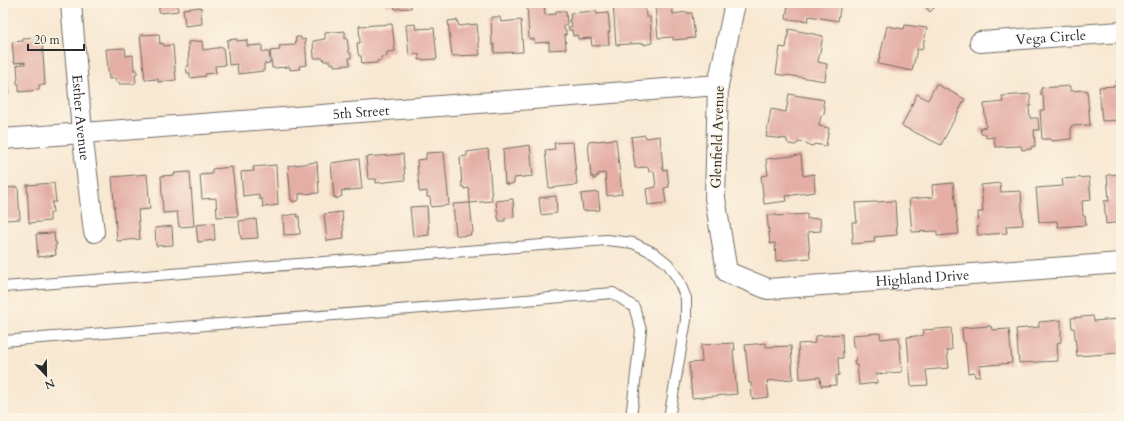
<svg xmlns="http://www.w3.org/2000/svg" width="1124" height="421" font-family="Cardo,serif">
<style>
.building{fill:#e4aea5}
.lines{fill:none;stroke-linecap:round;stroke-linejoin:round}
.lane-casing{stroke:#736d65;stroke-width:12}
.street-casing{stroke:#736d65;stroke-width:22}
.lane{stroke:#fff;stroke-width:10}
.street{stroke:#fff;stroke-width:20}
.labels{text-anchor:middle;stroke-width:3;stroke-linejoin:round;paint-order:stroke}
.street-label{font-size:14px;fill:#2b2b2b;stroke:#fcf5e5}
</style>
<rect width="100%" height="100%" fill="#fcf5e5"/>
<filter id="ink" filterUnits="userSpaceOnUse"><feTurbulence type="fractalNoise" baseFrequency=".025" numOctaves="2"/><feDisplacementMap in="SourceGraphic" scale="8" xChannelSelector="R" yChannelSelector="G"/><feConvolveMatrix kernelMatrix="1 2 1 2 8 2 1 2 1" color-interpolation-filters="sRGB"/></filter>
<filter id="wash" filterUnits="userSpaceOnUse"><feTurbulence type="fractalNoise" baseFrequency=".012" numOctaves="4" result="noise"/><feDisplacementMap in="SourceGraphic" scale="16" xChannelSelector="R" yChannelSelector="G"/><feGaussianBlur stdDeviation="0.9" result="paint"/><feColorMatrix in="noise" values="0 0 0 0 0 0 0 0 0 0 0 0 0 0 0 0 0 1.4 0 .05"/><feComposite in="paint" operator="in"/></filter>
<g filter="url(#wash)">
<rect width="100%" height="100%" fill="#f8e8d2"/>
<g id="blocks">
<g class="building">
<path d="M159,3H178V11L161,13V12H159Z"/>
<path d="M387,3H411V8L395,9L394,5L387,6Z"/>
<path d="M437,3H453L454,5L437,6Z"/>
<path d="M527,3H544L545,15L556,14V11H566L567,25H564V30H566V35L565,34L566,49L549,50V42L535,43L534,39H529Z"/>
<path d="M613,3H645L646,17H650L652,43L644,45V43L616,45Z"/>
<path d="M788,3H841L838,21L809,16L808,21L786,19Z"/>
<path d="M925,3H939L930,12L923,4Z"/>
<path d="M672,4L673,14L687,12V13H692L695,38L673,40V37L658,38L655,6Z"/>
<path d="M201,7L202,24L185,26L183,9Z"/>
<path d="M596,11L597,14L608,13L610,32H608L609,45L592,46L591,38L578,39L577,35L573,36L572,30H569L568,27L572,26L571,22H569V19H571L570,13Z"/>
<path d="M491,17H500L501,22L521,20L523,52L494,53V44L492,45Z"/>
<path d="M457,20L459,26L477,24L480,55L452,56L448,21Z"/>
<path d="M392,24L395,51L387,52V56L381,57V60L377,61V63L362,64L361,56H359L358,53L357,43H360L359,26Z"/>
<path d="M415,24L416,29L434,28L437,59L419,60V54L409,55L406,25Z"/>
<path d="M905,25L927,28L922,50L917,49L912,71L878,64L887,26L904,29Z"/>
<path d="M789,29L823,36L818,62L827,64L825,81L787,75L786,76L776,74L780,47L786,48Z"/>
<path d="M345,31V39L347,38L349,53H351V58H349L350,65L334,66V63L330,64V61H324L323,58H314L313,41L325,39V33Z"/>
<path d="M159,34L160,44L163,43L164,46L173,45L176,80L158,82V79L145,80L140,35Z"/>
<path d="M296,37H301V40L305,39L307,65L299,66L300,69L290,70V67L272,68L270,51L280,50L279,46L295,45Z"/>
<path d="M42,38L45,85H39V90L19,92V84H17V80L18,79L17,65L25,64V62L14,63L12,42L23,41V39Z"/>
<path d="M237,39V41L247,40V46L262,45V52H269L270,63L264,64V71L238,74L237,64L229,65L227,40Z"/>
<path d="M202,41L203,50L223,47L225,65L215,66L216,73L205,74L206,76L190,78V73H187L186,66H189L188,42Z"/>
<path d="M125,48L126,56L133,55L134,70H137V74H135L136,82L133,84H119V82L116,83V78L109,79L106,49Z"/>
<path d="M3,51H6L9,93H3Z"/>
<path d="M1116,81H1121V120L1102,121L1099,87L1116,86Z"/>
<path d="M936,84L965,99L941,145L902,126L917,94L928,100Z"/>
<path d="M1070,86V91L1087,90L1090,125L1071,126V139L1051,141L1050,139H1042L1040,110H1044L1043,95H1041V88Z"/>
<path d="M789,94L824,100L823,105L825,108L824,114L821,116L819,126L829,128L826,146L814,144L813,146L807,145V143L798,142V143L795,145L789,144L787,142V139L766,137L771,109L786,112Z"/>
<path d="M1030,94L1031,106H1029L1030,118H1038L1039,130H1034L1035,146L1031,147V149L1022,150L1021,146L995,147L994,137L986,138V134H981L980,128L986,127L984,104L1003,102L1002,96Z"/>
<path d="M645,135L646,138L660,136L663,170L667,169L669,187L664,188L666,203L648,205L646,189L656,187L654,171L649,172L648,167L635,168L631,137Z"/>
<path d="M616,139L622,194L607,196L605,173L598,174L599,176H596V178L593,179V176L591,177L588,142Z"/>
<path d="M573,142L577,185L549,188L545,150L555,149L554,143Z"/>
<path d="M530,145L533,176L514,178V183L507,185V183L505,184L503,149Z"/>
<path d="M488,149L492,201L470,203L473,233H470L471,235L459,236L458,235H456L453,204L470,203L469,188L464,189V187H462L460,157L467,156V152Z"/>
<path d="M444,152L449,205L431,207L430,197H427V191L420,192L419,190L417,160L426,159V153Z"/>
<path d="M403,154L405,180L376,183V179H368L366,157Z"/>
<path d="M801,155L803,176L814,174L815,192L786,196L787,201L764,204L761,176L768,175L766,159Z"/>
<path d="M359,159L362,189L341,191L342,196L336,199V197H334L331,163Z"/>
<path d="M317,162L319,193L299,194V200L293,202V200H291L288,166Z"/>
<path d="M276,165L278,205L263,207L262,199H259V194L243,196L241,172L254,171L253,167Z"/>
<path d="M232,167L238,216L217,217L216,198L202,199L200,175L212,174V169Z"/>
<path d="M190,172L194,226L179,227L177,212L163,213L161,176L175,175L174,173Z"/>
<path d="M147,174L150,209L138,210L140,239L117,241L112,177Z"/>
<path d="M1121,174V222L1106,224L1104,201H1109L1107,175Z"/>
<path d="M1089,177L1091,200L1082,201L1083,216H1085L1086,225L1058,227L1057,221L1039,222L1036,188L1063,186L1062,179Z"/>
<path d="M54,183L56,202H52L53,213H50V221L29,223L27,185Z"/>
<path d="M953,183L959,234L937,236V231L912,232L909,199L933,197L932,185Z"/>
<path d="M1000,183L1001,192L1021,191L1023,225L1006,226L1007,233L978,235L977,227H979L978,212H983L981,185Z"/>
<path d="M18,187L20,219L5,220V223H3V188Z"/>
<path d="M598,192L600,210L583,211L581,194Z"/>
<path d="M556,196L557,213L541,215L539,198Z"/>
<path d="M513,199L514,217L505,218V221H499V218H498L496,201Z"/>
<path d="M895,201L897,235L874,237L875,242L852,244V238H853L852,222H857L855,203Z"/>
<path d="M427,206L429,235L413,237L410,207Z"/>
<path d="M342,212L344,239L327,241L324,214Z"/>
<path d="M297,214V217L299,216L300,234L284,235L283,216Z"/>
<path d="M807,214V219L820,218L821,231L808,232L810,258L776,261L775,243L770,244L767,215H777V216Z"/>
<path d="M256,219L258,238L241,239L239,221Z"/>
<path d="M214,223L215,240L198,242L196,225Z"/>
<path d="M172,226L173,245L156,246L155,228Z"/>
<path d="M54,233L55,242H56L57,245H55L56,255L38,257L36,234Z"/>
<path d="M1093,316L1094,321L1118,319L1121,353L1077,356L1074,328H1072L1071,318Z"/>
<path d="M1061,320V342L1057,343L1058,361L1019,363L1016,329L1039,327V322Z"/>
<path d="M991,326L992,330L1009,329L1012,363L979,366L980,376L975,377L974,372L968,373L965,342H963L962,328Z"/>
<path d="M951,328L952,350H947L949,368L926,370L928,385L911,386L907,337L924,335L923,330Z"/>
<path d="M880,333L881,339L899,337L902,372L876,374L877,383L859,385L857,365H855L854,360H856L855,347H853L852,335Z"/>
<path d="M842,334L843,358H838L839,375L836,376V385L821,386L820,377L800,379L798,344L815,343V336Z"/>
<path d="M734,343L735,350H733L737,394L692,398L689,363L702,362L701,345Z"/>
<path d="M766,343V347L791,346L793,379L767,381L769,397L752,399L751,383H749L745,345Z"/>
</g>
</g>
</g>
<g filter="url(#ink)">
<use href="#blocks" fill-opacity="0" stroke="#736d65" stroke-width="1"/>
<g class="lines">
<g class="lane-casing">
<g id="lane">
<path d="M3,287L607,240L633,243L654,253L668,264L678,279L686,298V320L669,418"/>
<path d="M3,341L613,293L634,307L641,330L631,418"/>
</g>
</g>
<g class="street-casing">
<g id="street">
<path id="s1" d="M71,3L82,132L94,232"/>
<path id="s2" d="M735,3L718,85L715,198L727,272L768,289L1121,263"/>
<path id="s3" d="M980,42L1121,32"/>
<path id="s4" d="M3,139L718,85"/>
</g>
</g>
<use href="#lane" class="lane"/>
<use href="#street" class="street"/>
</g>
</g>
<g class="labels">
<g class="street-label">
<text dy="5" stroke="none"><textPath href="#s3" startOffset="71">Vega Circle</textPath></text>
<text dy="5" stroke="none"><textPath href="#s4" startOffset="359">5th Street</textPath></text>
<text dy="5" stroke="none"><textPath href="#s1" startOffset="115">Esther Avenue</textPath></text>
<text transform="translate(717 137) rotate(-88)" y="5">Glenfield Avenue</text>
<text dy="5" stroke="none"><textPath href="#s2" startOffset="471">Highland Drive</textPath></text>
</g>
</g>
<rect width="1124" height="421" fill="none" stroke="#fcf5e5" stroke-width="16"/>
<g transform="translate(46 375) rotate(158)" stroke="#fcf5e5" stroke-width="3" paint-order="stroke">
<path d="M0-3L7 15L0 10L-7 15Z" fill="#2b2b2b"/>
<text y="-6" font-size="11" font-weight="bold" text-anchor="middle" fill="#2b2b2b">N</text>
</g>
<path d="M28 44v6h56v-6" fill="none" stroke="#2b2b2b" stroke-width="2"/>
<text x="34" y="44" font-size="12" fill="#2b2b2b" stroke="#fcf5e5" stroke-width="3" paint-order="stroke">20 m</text>
</svg>
